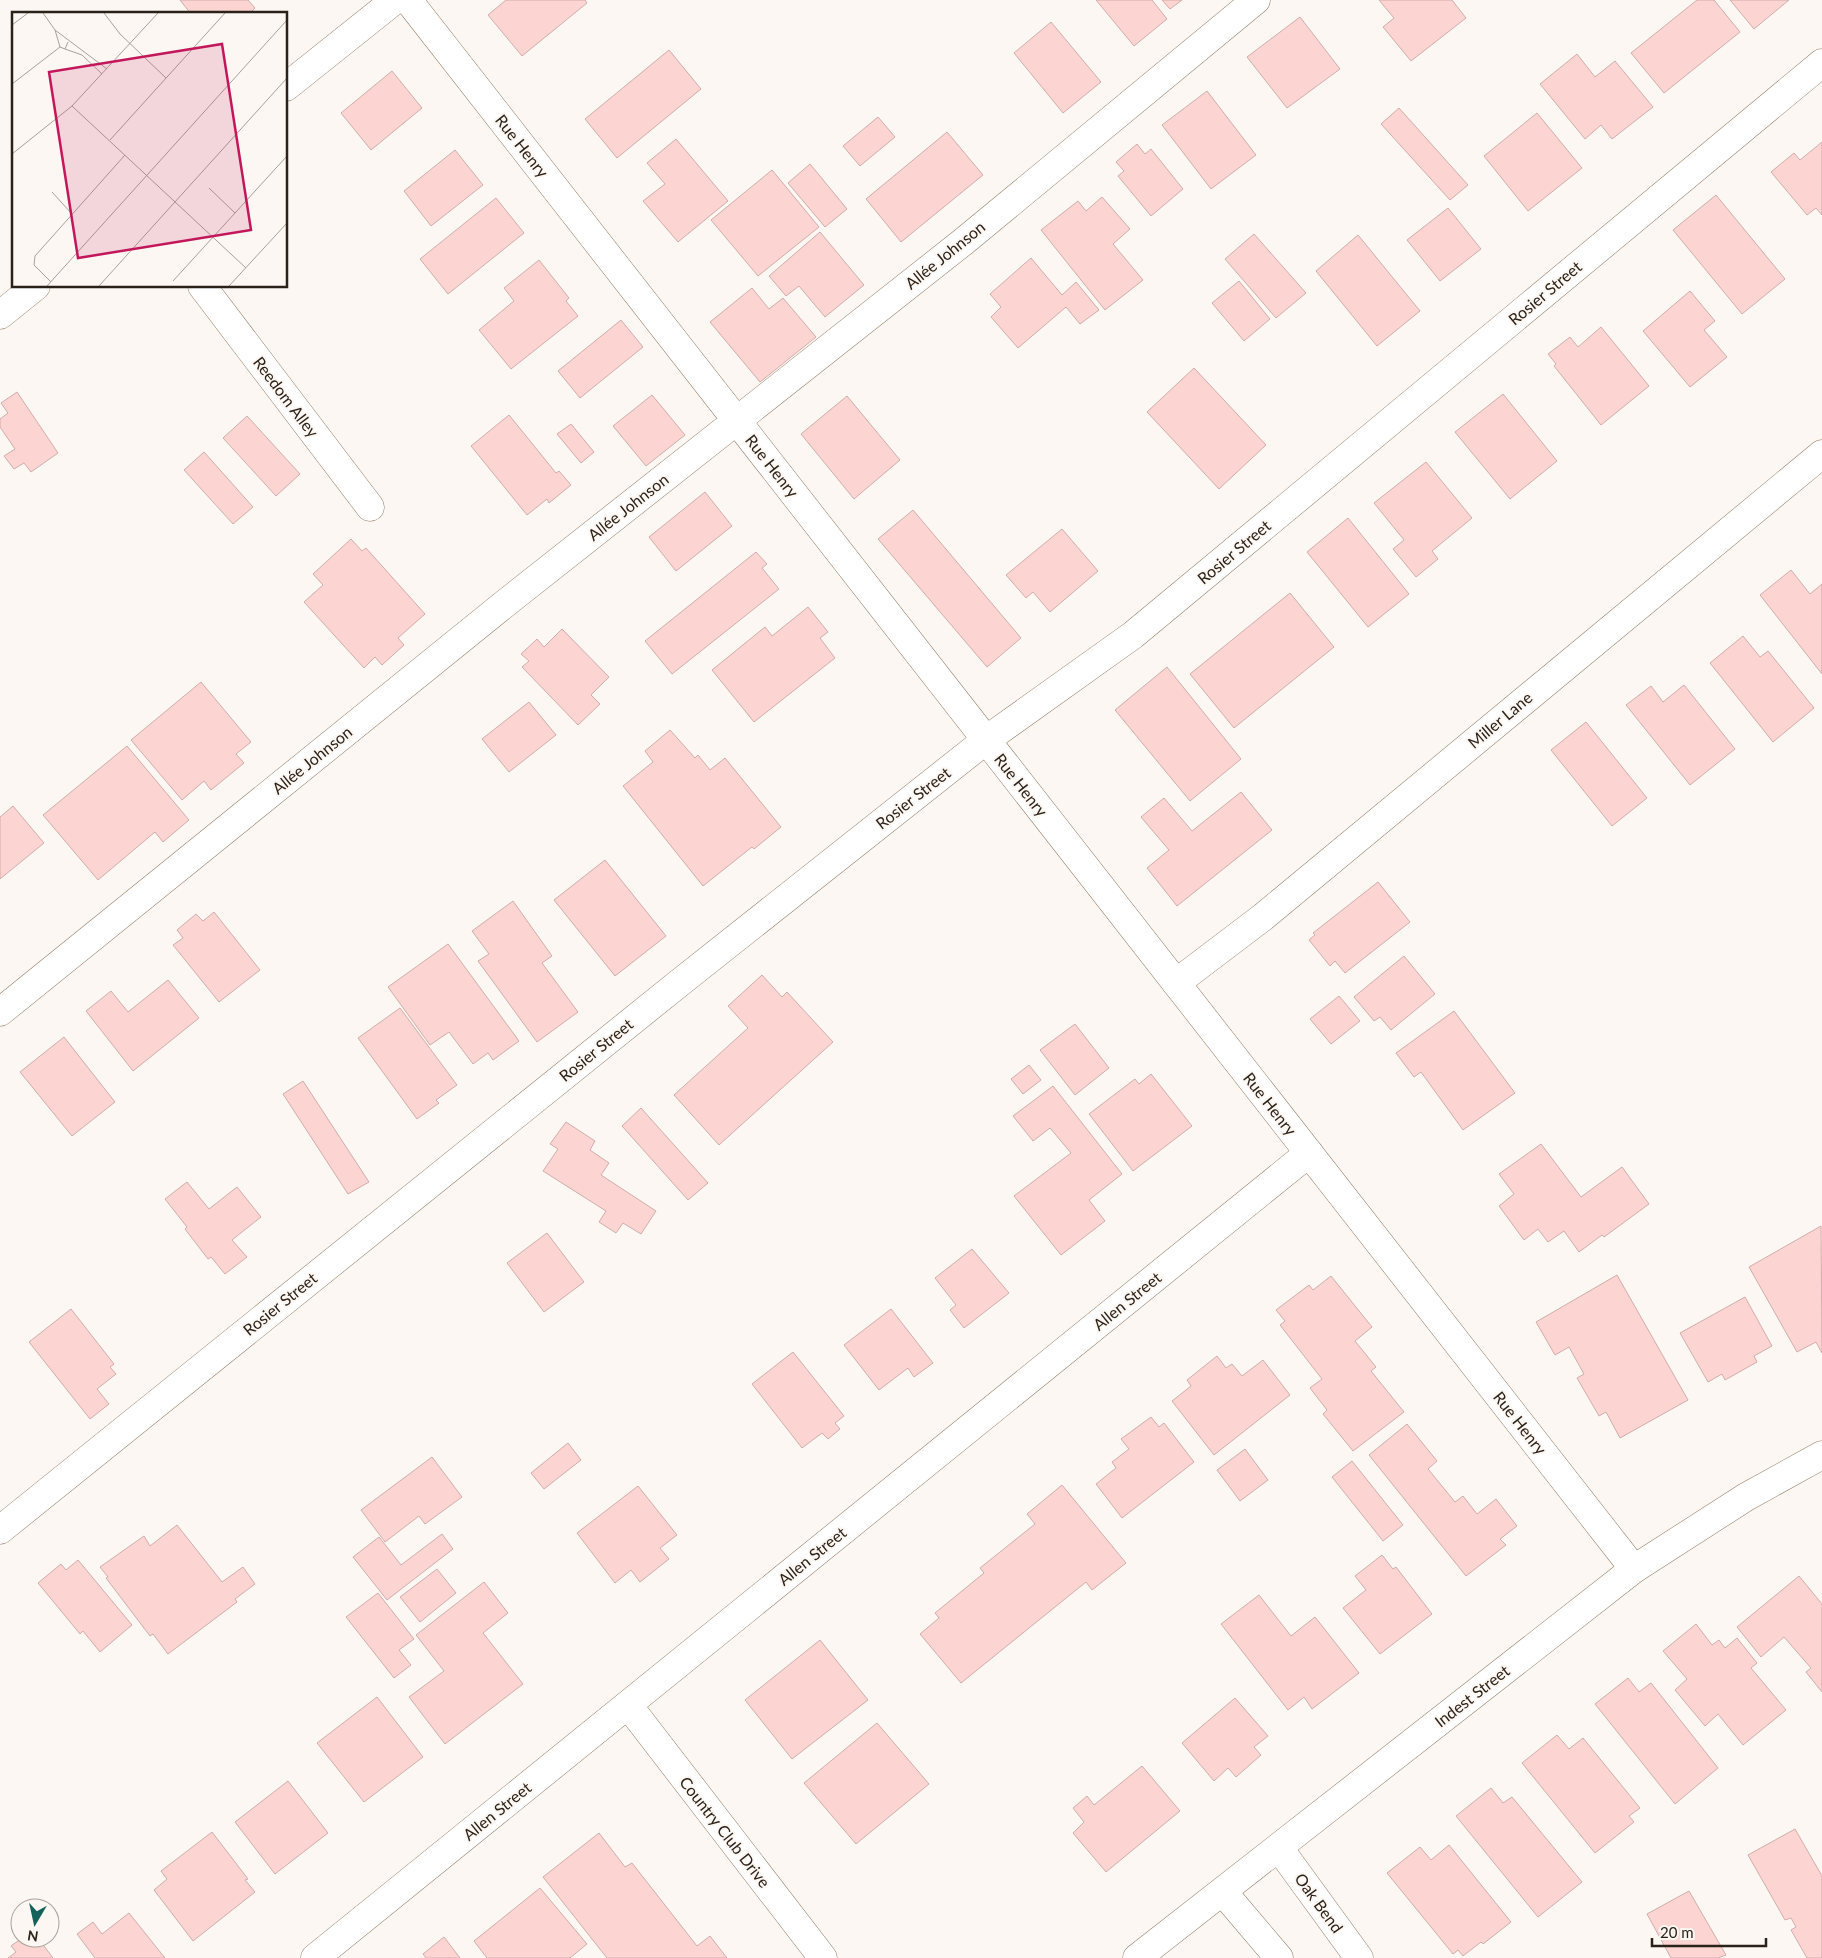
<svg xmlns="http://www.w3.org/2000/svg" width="1822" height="1958" font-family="Lato,sans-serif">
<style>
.building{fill:#fcd5d3;stroke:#d1acaa}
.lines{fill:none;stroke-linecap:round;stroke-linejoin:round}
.minor-casing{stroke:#957d67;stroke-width:29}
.minor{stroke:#fff;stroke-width:28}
.labels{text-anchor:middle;stroke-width:4;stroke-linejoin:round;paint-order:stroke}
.street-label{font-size:16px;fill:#2a2118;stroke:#fcf7f2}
.inset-road{fill:none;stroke:#a8a19b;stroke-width:1}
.view{fill:#c2185b;fill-opacity:0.15;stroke:#c2185b;stroke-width:2.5}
.inset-edge{fill:none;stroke:#2a2118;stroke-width:2.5}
</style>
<rect width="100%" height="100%" fill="#fcf7f2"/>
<g class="building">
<path d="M180,0H248L255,8L249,14H191Z"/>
<path d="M506,0H585L587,3L522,56L488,15Z"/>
<path d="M1096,0H1152L1167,19L1134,46Z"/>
<path d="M1162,0H1182L1170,9Z"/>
<path d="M1379,0H1452L1466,18L1411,61L1383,27L1394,18Z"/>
<path d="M1697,0H1714L1740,32L1664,93L1631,53Z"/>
<path d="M1730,0H1789L1754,29Z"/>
<path d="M1300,17L1340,69L1287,108L1247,57Z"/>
<path d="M1051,22L1101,82L1063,113L1014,53Z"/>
<path d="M669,50L701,89L617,158L585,119Z"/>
<path d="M1577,54L1595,77L1615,61L1653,107L1612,139L1601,125L1585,139L1540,84Z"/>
<path d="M392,71L422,108L371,150L341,113Z"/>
<path d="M1207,91L1256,155L1211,189L1162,125Z"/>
<path d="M1399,108L1468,185L1450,200L1381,124Z"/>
<path d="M1537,113L1582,168L1528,211L1484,156Z"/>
<path d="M878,117L895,137L860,166L843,146Z"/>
<path d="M947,132L983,175L901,242L866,199Z"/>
<path d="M676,139L728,201L678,242L643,201L665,184L647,163Z"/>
<path d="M1822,142V215L1816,208L1807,215L1771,172L1794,153L1800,160Z"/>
<path d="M1137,144L1145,154L1151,149L1183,189L1151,216L1118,176L1124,171L1116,162Z"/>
<path d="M455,150L483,185L431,226L404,191Z"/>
<path d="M810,164L847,209L825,227L788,183Z"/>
<path d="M772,170L819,227L758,276L711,220Z"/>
<path d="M1716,195L1785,279L1742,314L1673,230Z"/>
<path d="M1102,197L1130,229L1113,244L1143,280L1105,310L1041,230L1078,201L1086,211Z"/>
<path d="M496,198L524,233L448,294L420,259Z"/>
<path d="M1448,208L1481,249L1440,281L1407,240Z"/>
<path d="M820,232L864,285L825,317L799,286L786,296L769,276Z"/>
<path d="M1254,234L1306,293L1276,318L1225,259Z"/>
<path d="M1358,235L1420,311L1377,346L1316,271Z"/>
<path d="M1031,258L1062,295L1076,282L1099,310L1080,324L1066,307L1018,348L991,317L1001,307L990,294Z"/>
<path d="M539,260L569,298L566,301L578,316L511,369L479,330L514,301L504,288Z"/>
<path d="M1239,281L1270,319L1244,341L1212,303Z"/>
<path d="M752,288L769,309L783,298L816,337L760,382L710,322Z"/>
<path d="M1690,291L1715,321L1704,330L1727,357L1690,387L1643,331Z"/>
<path d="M621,320L643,347L580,398L558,371Z"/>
<path d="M1601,327L1649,386L1601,425L1554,366L1556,364L1548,354L1570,337L1578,347Z"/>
<path d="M1194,368L1266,445L1219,489L1147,412Z"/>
<path d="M17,392L58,453L31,472L24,463L14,469L4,456L15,449L0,427V419L8,413L1,403Z"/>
<path d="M1503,394L1557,461L1510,499L1455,432Z"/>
<path d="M652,395L685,435L646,466L613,426Z"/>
<path d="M847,396L900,460L854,499L801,434Z"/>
<path d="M509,415L556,473L559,471L571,485L549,503L547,499L527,515L471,446Z"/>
<path d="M247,416L300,474L276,496L223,438Z"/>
<path d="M571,424L594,452L581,463L557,434Z"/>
<path d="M204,452L253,507L233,524L184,470Z"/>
<path d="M1426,462L1472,518L1432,551L1438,559L1416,577L1393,549L1404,540L1374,503Z"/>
<path d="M705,492L732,526L676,571L649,537Z"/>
<path d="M913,510L1021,638L987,667L878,539Z"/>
<path d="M1348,518L1409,594L1368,627L1307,552Z"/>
<path d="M1062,529L1098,571L1050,612L1033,592L1026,598L1006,575Z"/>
<path d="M351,539L362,551L366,548L425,614L398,638L404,645L382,665L375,657L364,668L304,602L323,585L313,574Z"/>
<path d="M756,552L767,564L762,568L779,589L672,674L645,641Z"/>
<path d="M1791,570L1810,594L1822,584V674L1760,595Z"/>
<path d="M1290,593L1334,647L1234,728L1190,674Z"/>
<path d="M808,607L828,632L820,638L835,658L754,722L712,670L765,627L772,636Z"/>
<path d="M562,629L609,677L591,695L600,704L578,725L522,667L529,661L521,654L537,639L544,647Z"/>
<path d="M1743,636L1760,657L1768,651L1814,708L1773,742L1710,663Z"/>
<path d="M1167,667L1241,759L1190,801L1115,710Z"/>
<path d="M201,682L251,742L236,754L244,763L211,790L204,781L182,800L131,740Z"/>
<path d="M1684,685L1735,749L1690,785L1626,705L1651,686L1663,702Z"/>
<path d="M529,702L556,735L509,772L482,739Z"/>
<path d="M1586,722L1647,798L1612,826L1551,750Z"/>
<path d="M670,730L695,758L698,755L710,770L725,758L781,827L754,849L752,847L703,886L623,786L653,762L645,751Z"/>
<path d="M127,746L189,820L163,842L155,832L98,880L43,815Z"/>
<path d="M1241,792L1272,830L1177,906L1147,868L1169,850L1141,817L1164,798L1192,831Z"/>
<path d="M13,806L44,843L0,879V817Z"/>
<path d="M605,860L666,936L615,976L554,900Z"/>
<path d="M1378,882L1410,922L1345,973L1335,961L1330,966L1309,940L1315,935L1313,933Z"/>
<path d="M513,901L552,956L542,963L578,1012L537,1042L478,961L489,954L472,931Z"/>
<path d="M214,912L260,970L219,1002L173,945L183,938L177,930L196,914L203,921Z"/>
<path d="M448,944L519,1041L493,1060L488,1053L473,1064L449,1032L430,1045L388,987Z"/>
<path d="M1404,956L1435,994L1391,1030L1380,1017L1374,1021L1354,997Z"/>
<path d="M762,975L782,997L787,992L833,1042L719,1145L674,1095L748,1028L728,1006Z"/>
<path d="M168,980L199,1018L133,1071L86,1011L111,991L128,1012Z"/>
<path d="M1339,996L1360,1021L1331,1044L1310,1019Z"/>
<path d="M400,1008L457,1085L436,1100L439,1103L417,1119L358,1038Z"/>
<path d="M1454,1011L1515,1093L1463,1130L1421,1072L1414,1077L1396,1053Z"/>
<path d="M1075,1024L1109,1068L1075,1095L1040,1050Z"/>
<path d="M64,1037L115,1102L72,1136L20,1072Z"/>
<path d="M1029,1065L1041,1080L1023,1094L1011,1079Z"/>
<path d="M1151,1074L1192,1126L1133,1171L1089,1114L1135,1079L1139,1084Z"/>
<path d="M303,1081L369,1182L348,1194L283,1094Z"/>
<path d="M1053,1086L1122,1174L1089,1200L1105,1221L1061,1255L1014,1196L1071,1153L1050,1128L1033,1141L1013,1116Z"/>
<path d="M641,1108L708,1183L688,1200L622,1126Z"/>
<path d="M566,1122L595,1141L590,1150L609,1163L601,1175L656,1211L641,1234L623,1223L616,1233L599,1222L606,1211L543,1171L558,1149L550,1144Z"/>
<path d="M1541,1144L1581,1197L1622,1167L1649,1204L1604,1237L1602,1235L1579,1252L1564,1231L1548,1242L1538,1229L1524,1240L1499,1206L1514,1194L1499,1174Z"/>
<path d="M187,1182L209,1209L237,1187L261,1217L232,1240L247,1257L225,1274L211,1257L208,1259L185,1229L187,1227L165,1199Z"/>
<path d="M1821,1226L1822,1353L1816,1342L1797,1352L1749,1267Z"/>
<path d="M547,1233L584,1282L544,1312L507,1263Z"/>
<path d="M972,1249L1009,1293L964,1328L950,1310L956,1305L935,1278Z"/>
<path d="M1617,1275L1688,1400L1620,1438L1606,1412L1599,1416L1577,1378L1584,1374L1569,1347L1555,1355L1536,1322Z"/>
<path d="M1331,1276L1372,1327L1355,1341L1376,1367L1371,1371L1404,1412L1353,1451L1323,1414L1327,1410L1310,1388L1322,1379L1280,1325L1285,1321L1276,1310L1309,1285L1313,1290Z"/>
<path d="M1745,1297L1772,1346L1754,1356L1757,1362L1725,1380L1722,1374L1708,1382L1680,1333Z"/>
<path d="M71,1309L114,1364L110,1367L116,1374L97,1389L109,1404L90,1419L29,1342Z"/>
<path d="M891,1309L933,1363L914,1377L908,1368L879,1390L844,1345Z"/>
<path d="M793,1352L844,1416L835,1423L840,1429L828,1439L822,1433L802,1448L752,1384Z"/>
<path d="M1217,1356L1226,1368L1232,1364L1242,1376L1263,1360L1290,1395L1214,1455L1172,1401L1191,1386L1187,1380Z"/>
<path d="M1151,1417L1159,1427L1164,1423L1194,1462L1122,1518L1096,1484L1116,1468L1112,1462L1129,1449L1121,1439Z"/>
<path d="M1407,1424L1437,1461L1428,1469L1455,1502L1463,1496L1477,1514L1496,1499L1517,1526L1500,1539L1506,1545L1466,1576L1369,1455Z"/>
<path d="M568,1443L581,1460L544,1489L531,1473Z"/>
<path d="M1245,1449L1268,1480L1240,1501L1217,1470Z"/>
<path d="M432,1457L462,1497L425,1524L419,1516L385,1542L361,1510Z"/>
<path d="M1352,1461L1403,1525L1383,1541L1332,1477Z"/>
<path d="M1062,1485L1126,1563L1092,1590L1086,1582L961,1683L920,1634L939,1618L935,1613L984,1573L980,1568L1035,1524L1027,1514Z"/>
<path d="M638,1486L677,1535L660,1548L669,1559L640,1582L631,1570L615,1583L577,1533Z"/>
<path d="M177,1525L222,1582L243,1567L255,1584L235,1599L237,1602L168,1654L153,1634L150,1636L106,1578L108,1577L100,1567L144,1536L150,1546Z"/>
<path d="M442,1534L453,1549L387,1600L353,1557L379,1537L401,1565Z"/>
<path d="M1382,1555L1393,1569L1396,1567L1432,1614L1380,1654L1343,1608L1366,1590L1355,1576Z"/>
<path d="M78,1560L132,1625L100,1652L83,1631L80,1634L38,1583L61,1564L66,1570Z"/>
<path d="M437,1569L456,1593L420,1622L400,1597Z"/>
<path d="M1799,1576L1822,1604V1692L1806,1672L1811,1668L1784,1637L1761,1657L1737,1627Z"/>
<path d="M484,1582L508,1613L483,1633L523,1684L445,1744L409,1697L444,1671L416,1635Z"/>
<path d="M378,1593L414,1639L399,1650L411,1665L394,1678L346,1617Z"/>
<path d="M1259,1595L1291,1636L1315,1617L1359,1673L1312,1709L1304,1697L1288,1710L1221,1624Z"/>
<path d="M1696,1624L1712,1645L1719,1640L1725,1648L1737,1638L1757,1663L1751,1668L1786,1710L1743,1745L1718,1714L1705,1726L1675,1690L1687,1679L1663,1651Z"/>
<path d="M820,1640L868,1700L792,1759L745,1700Z"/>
<path d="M1628,1678L1639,1692L1651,1683L1718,1768L1675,1804L1595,1704Z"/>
<path d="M377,1697L423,1757L364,1802L317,1743Z"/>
<path d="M1235,1698L1268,1736L1254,1747L1261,1755L1236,1777L1228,1768L1214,1781L1182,1743Z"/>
<path d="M877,1723L929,1784L856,1844L804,1783Z"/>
<path d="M1557,1735L1569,1749L1583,1738L1640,1808L1629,1816L1634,1822L1595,1853L1522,1763Z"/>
<path d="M1142,1766L1180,1811L1106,1872L1073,1833L1084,1822L1073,1808L1087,1796L1094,1805Z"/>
<path d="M288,1781L328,1833L275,1874L235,1822Z"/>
<path d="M1491,1788L1503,1803L1512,1797L1582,1882L1538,1917L1456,1816Z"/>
<path d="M1795,1829L1822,1876V1958H1807L1791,1930L1796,1927L1791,1918L1785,1920L1748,1855Z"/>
<path d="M212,1832L248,1879L245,1880L255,1892L193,1941L154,1890L167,1879L161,1871Z"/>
<path d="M599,1833L625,1867L632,1863L697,1946L710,1936L727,1958H607L543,1877Z"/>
<path d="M1449,1845L1511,1922L1483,1944L1481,1942L1463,1956L1458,1950L1453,1954L1387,1873L1420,1847L1431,1860Z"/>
<path d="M540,1888L587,1944L570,1958H487L474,1941Z"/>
<path d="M1689,1891L1726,1955L1718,1958H1671L1647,1914Z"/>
<path d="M129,1913L165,1958H95L77,1934L93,1922L102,1934Z"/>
<path d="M444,1937L460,1958H426L423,1954Z"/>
<path d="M22,1938H38L53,1958H8L16,1952L11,1946Z"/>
</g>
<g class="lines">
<g class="minor-casing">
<g id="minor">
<path d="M408,0L1634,1569"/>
<path d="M286,87L395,0"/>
<path d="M202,286L370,507"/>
<path d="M0,315L36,286"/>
<path d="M1176,983L1263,917L1822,454"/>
<path d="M0,1012L507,602L963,242L1256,0"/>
<path d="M0,1530L678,984L986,740L1133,635L1822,63"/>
<path d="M628,1705L823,1958"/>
<path d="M1279,1848L1359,1958"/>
<path d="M1223,1892L1279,1958"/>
<path d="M315,1958L1309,1153"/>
<path d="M1137,1958L1634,1569L1746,1497L1822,1455"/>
</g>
</g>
<use href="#minor" class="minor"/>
</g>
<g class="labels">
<g class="street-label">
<text transform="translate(522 146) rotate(52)" y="6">Rue Henry</text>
<text transform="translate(945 255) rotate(-39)" y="6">Allée Johnson</text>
<text transform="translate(1545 293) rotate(-40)" y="6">Rosier Street</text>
<text transform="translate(286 397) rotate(53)" y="6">Reedom Alley</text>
<text transform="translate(772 466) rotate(52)" y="6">Rue Henry</text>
<text transform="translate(628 507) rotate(-38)" y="6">Allée Johnson</text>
<text transform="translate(1234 552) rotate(-40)" y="6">Rosier Street</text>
<text transform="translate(1500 720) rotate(-40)" y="6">Miller Lane</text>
<text transform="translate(312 760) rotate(-39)" y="6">Allée Johnson</text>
<text transform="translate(1021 785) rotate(52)" y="6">Rue Henry</text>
<text transform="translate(913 798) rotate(-38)" y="6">Rosier Street</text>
<text transform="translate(596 1050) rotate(-39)" y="6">Rosier Street</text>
<text transform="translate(1270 1104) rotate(52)" y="6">Rue Henry</text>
<text transform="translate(1127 1301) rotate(-39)" y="6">Allen Street</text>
<text transform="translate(280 1304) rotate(-39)" y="6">Rosier Street</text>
<text transform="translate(1520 1423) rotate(52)" y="6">Rue Henry</text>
<text transform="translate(812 1556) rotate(-39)" y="6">Allen Street</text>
<text transform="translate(1472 1696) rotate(-38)" y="6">Indest Street</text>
<text transform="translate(497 1811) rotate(-39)" y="6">Allen Street</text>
<text transform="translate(725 1832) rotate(52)" y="6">Country Club Drive</text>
<text transform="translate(1319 1903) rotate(54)" y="6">Oak Bend</text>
</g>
</g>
<g transform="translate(12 12)">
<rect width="275" height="275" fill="#fcf7f2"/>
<path class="inset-road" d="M31,1L43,18L48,35M92,1L108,22L154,66M0,13L16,1M43,18L95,57M53,37L70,43L90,62M0,72L48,35L53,37L56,30M60,94L234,256M98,128L213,1M0,142L60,94L146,1M197,176L223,201M40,180L60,202M161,269L275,144M39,270L22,253L23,244L113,143M35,274L275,8M87,274L275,66M217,274L275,211"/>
<path class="view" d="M210,32L239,218L66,246L37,60Z"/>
<rect width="275" height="275" class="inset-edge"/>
</g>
<g transform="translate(35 1923) rotate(189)"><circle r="24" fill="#fcf7f2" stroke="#a8a19b"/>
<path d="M0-4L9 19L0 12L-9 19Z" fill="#15625c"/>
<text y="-8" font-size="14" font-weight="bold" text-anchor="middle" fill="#2a2118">N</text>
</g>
<path d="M1652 1938v8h114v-8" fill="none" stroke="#2a2118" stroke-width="2.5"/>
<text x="1660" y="1938" font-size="15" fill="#2a2118" stroke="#fcf7f2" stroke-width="4" paint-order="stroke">20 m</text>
</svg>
